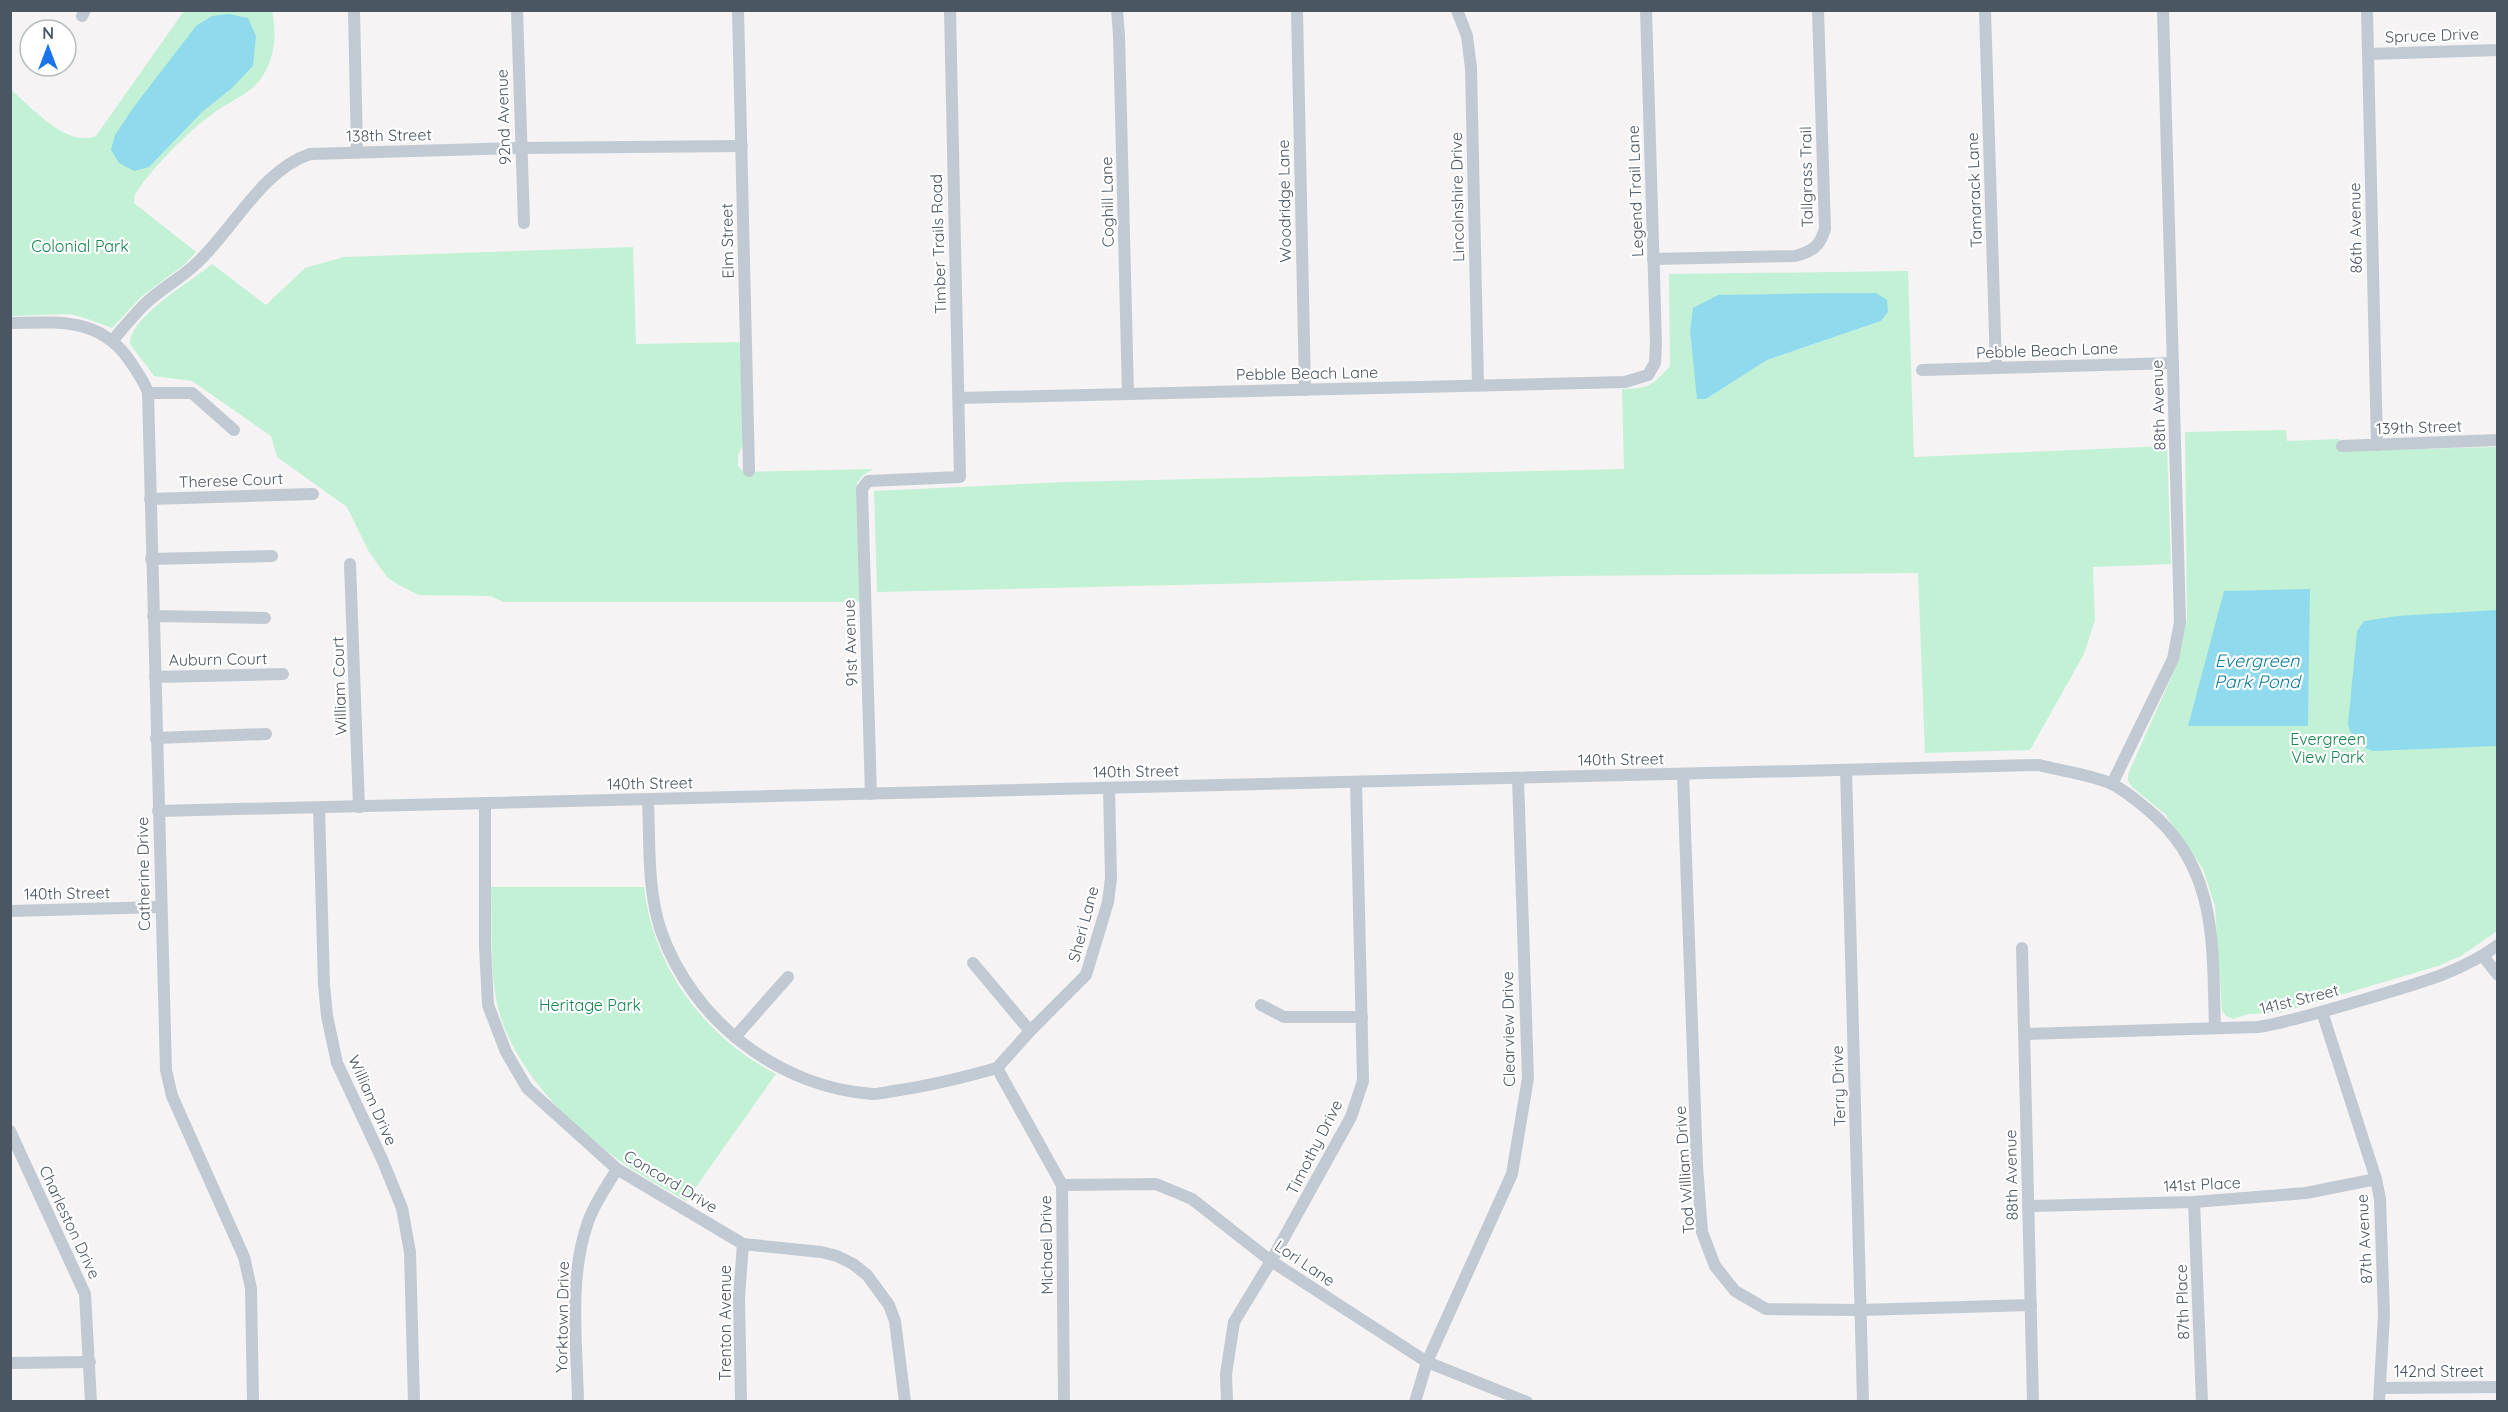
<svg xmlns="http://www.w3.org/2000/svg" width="2508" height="1412" font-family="Quicksand,sans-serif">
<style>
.green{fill:#c3f1d5;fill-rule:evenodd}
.water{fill:#90daee}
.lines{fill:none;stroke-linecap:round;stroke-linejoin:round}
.minor{stroke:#c1cad2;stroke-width:12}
.labels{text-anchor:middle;stroke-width:4.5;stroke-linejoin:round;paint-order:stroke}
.street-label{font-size:16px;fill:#4a5661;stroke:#fff}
.park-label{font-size:16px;fill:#17864f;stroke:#fff}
.water-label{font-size:18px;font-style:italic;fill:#0c7c9b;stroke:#fff}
</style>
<rect width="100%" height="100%" fill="#f5f3f3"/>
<g class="green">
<path d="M184,11H272C279,40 272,76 246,93C233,101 219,108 207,118C186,134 147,173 135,195L134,203L196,252L185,264L141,297L112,328L85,318L69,314L11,316L10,89C32,107 66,148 96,136Z"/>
<path d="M633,247L636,344L741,342L743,445L738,455V466L744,472L873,469L863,475L857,483L860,602H503L491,596L419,595L397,584L387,577L369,552L347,507L277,457L271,436L192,381L154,376L130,344C130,316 191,282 212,264L266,305L305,268L344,257Z"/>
<path d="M1908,271L1914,457L2167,446L2171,564L2093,567L2095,620L2084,654L2030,750L1925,753L1918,573L1563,576L877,592L874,491L1066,482L1624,469L1622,389C1648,389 1653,385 1670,366L1669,274ZM1718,296H1759L1881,321L1767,360L1706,399H1698L1690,331Z"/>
<path d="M2286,430L2287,441L2339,439L2341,451L2497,447V931L2461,956L2438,966L2279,1013L2248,1014L2233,1019L2226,1016L2222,1011L2215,906L2203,869L2165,814L2132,787L2128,781V774L2178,662L2187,618L2185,432Z"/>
<path d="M491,887H644C653,967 704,1037 776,1074L686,1201C665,1188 643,1177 623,1163C567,1123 505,1063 495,992C490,958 492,922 491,887Z"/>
</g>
<g class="water">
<path d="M229,14L248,18L256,36L253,66L232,88L202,112L149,167L134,171L119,163L111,150L115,135L133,108L196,26L212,16Z"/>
<path d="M1831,293H1876L1887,300L1888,312L1881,321L1767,360L1706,399H1697L1690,331L1693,308L1718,295Z"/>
<path d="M2310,589L2308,726H2188L2224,591Z"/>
<path d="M2497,610V746L2373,751C2358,746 2352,740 2348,724L2357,631L2364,621L2397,616Z"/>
</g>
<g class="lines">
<g class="minor">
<path d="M354,10L357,152"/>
<path d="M517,10L524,223"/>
<path d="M738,10L749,471"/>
<path d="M1117,10L1119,35L1128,394"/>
<path d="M1297,10L1305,390"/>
<path d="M1457,10L1467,36L1471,68L1478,385"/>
<path d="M1985,10L1996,368"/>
<path d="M2367,10L2377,445"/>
<path d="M82,16L85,10"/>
<path d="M2368,54L2498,50"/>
<path d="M1653,259L1795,256C1812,252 1820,246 1825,229L1818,10"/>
<path d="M10,323C60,322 102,317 132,364C138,374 145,382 148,393L166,1070L172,1096L244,1257L251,1288L253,1402"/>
<path d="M113,340C123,328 133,316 144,305C160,289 182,278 198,262C234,228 262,170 310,154L520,148L742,146"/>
<path d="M1922,370L2173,363"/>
<path d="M148,393H192L234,430"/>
<path d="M959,398L1625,382L1648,375L1655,363L1656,343L1646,10"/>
<path d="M2342,446L2498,440"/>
<path d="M150,499L313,494"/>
<path d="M151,559L272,556"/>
<path d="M350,564L359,807"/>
<path d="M153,616L265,618"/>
<path d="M155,677L283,674"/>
<path d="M156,738L266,734"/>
<path d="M1846,770L1863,1402"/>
<path d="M1683,774L1697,1166L1702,1232L1715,1266L1735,1291L1766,1309L1861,1310L2031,1305"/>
<path d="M2112,784L2173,659L2180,622L2163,10"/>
<path d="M871,794L862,489L868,481L960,477L950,10"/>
<path d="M648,801C650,844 647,889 661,931C692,1020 779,1088 873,1094C881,1094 891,1091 900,1090C933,1085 965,1077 997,1068"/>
<path d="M485,803V946L488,1005L506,1052L527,1088L617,1169L743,1244L821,1252L837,1256L853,1264L867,1275L889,1305L895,1321L905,1402"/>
<path d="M319,808L324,985L327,1016L337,1063L382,1159L402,1208L410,1252L414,1402"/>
<path d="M158,811L2039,765C2062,771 2088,774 2110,783C2123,789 2136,800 2147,809C2219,868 2212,945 2215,1028"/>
<path d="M10,911L160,907"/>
<path d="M2022,948L2033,1402"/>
<path d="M2483,956L2498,975"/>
<path d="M973,963L1030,1031"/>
<path d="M1261,1005L1284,1017H1362"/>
<path d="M2322,1012L2376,1179L2380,1199L2384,1315L2379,1402"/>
<path d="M2024,1034L2258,1027C2295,1021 2330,1009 2366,999C2411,985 2459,974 2498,945"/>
<path d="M735,1037L788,977"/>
<path d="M997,1068L1062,1185L1064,1402"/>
<path d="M997,1068L1030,1031L1086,975L1108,902L1111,878L1109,788"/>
<path d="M10,1131L85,1294L91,1402"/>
<path d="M1062,1185L1156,1184L1192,1199L1271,1261L1427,1362L1527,1402"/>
<path d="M2194,1202L2202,1402"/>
<path d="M2028,1206L2194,1202L2306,1193L2376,1179"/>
<path d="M10,1363L90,1362"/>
<path d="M2381,1388L2498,1387"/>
<path d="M578,1402C577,1343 568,1278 588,1222C594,1204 607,1186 617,1169"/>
<path d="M741,1402L739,1297L743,1244"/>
<path d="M1227,1402L1226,1374L1234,1322L1271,1261L1351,1117L1363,1081L1356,782"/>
<path d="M1415,1402L1427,1362L1512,1174L1528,1078L1518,778"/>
</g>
</g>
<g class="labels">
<g class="street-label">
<text transform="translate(2432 35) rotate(-2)" y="6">Spruce Drive</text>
<text transform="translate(503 117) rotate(-92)" y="6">92nd Avenue</text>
<text transform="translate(389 135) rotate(-1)" y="6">138th Street</text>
<text transform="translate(1806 177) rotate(-91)" y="6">Tallgrass Trail</text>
<text transform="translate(1974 190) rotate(-92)" y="6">Tamarack Lane</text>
<text transform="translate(1635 191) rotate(-92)" y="6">Legend Trail Lane</text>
<text transform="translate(1457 197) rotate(-91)" y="6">Lincolnshire Drive</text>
<text transform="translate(1284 201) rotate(-91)" y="6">Woodridge Lane</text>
<text transform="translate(1107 202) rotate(-91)" y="6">Coghill Lane</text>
<text transform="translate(2355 228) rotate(-91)" y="6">86th Avenue</text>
<text transform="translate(727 241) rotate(-91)" y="6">Elm Street</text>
<text transform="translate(938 244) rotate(-92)" y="6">Timber Trails Road</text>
<text transform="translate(2047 350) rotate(-2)" y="6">Pebble Beach Lane</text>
<text transform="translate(1307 373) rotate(-1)" y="6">Pebble Beach Lane</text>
<text transform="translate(2158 405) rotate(-92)" y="6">88th Avenue</text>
<text transform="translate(2419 427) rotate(-2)" y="6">139th Street</text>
<text transform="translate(231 480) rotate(-2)" y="6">Therese Court</text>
<text transform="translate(850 643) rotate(-92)" y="6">91st Avenue</text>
<text transform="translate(218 659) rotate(-1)" y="6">Auburn Court</text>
<text transform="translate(339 686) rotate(-92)" y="6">William Court</text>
<text transform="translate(1621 759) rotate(-1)" y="6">140th Street</text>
<text transform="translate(1136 771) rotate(-1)" y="6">140th Street</text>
<text transform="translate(650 783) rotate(-1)" y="6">140th Street</text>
<text transform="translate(143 874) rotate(-91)" y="6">Catherine Drive</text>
<text transform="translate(67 893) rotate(-1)" y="6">140th Street</text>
<text transform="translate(1083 924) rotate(-75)" y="6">Sheri Lane</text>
<text transform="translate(2299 999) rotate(-14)" y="6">141st Street</text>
<text transform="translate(1508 1029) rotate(-91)" y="6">Clearview Drive</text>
<text transform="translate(1838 1086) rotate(-92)" y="6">Terry Drive</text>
<text transform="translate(373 1100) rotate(66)" y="6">William Drive</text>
<text transform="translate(1314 1147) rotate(-63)" y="6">Timothy Drive</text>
<text transform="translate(1684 1170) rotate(-94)" y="6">Tod William Drive</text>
<text transform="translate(2011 1175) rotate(-91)" y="6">88th Avenue</text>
<text transform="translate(671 1181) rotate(31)" y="6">Concord Drive</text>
<text transform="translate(2202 1184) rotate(-3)" y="6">141st Place</text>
<text transform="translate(70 1222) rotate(65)" y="6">Charleston Drive</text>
<text transform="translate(2364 1239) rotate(-93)" y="6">87th Avenue</text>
<text transform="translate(1046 1245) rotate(-91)" y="6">Michael Drive</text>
<text transform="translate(1305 1263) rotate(34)" y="6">Lori Lane</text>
<text transform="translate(2182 1302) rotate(-92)" y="6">87th Place</text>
<text transform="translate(562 1317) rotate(-89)" y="6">Yorktown Drive</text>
<text transform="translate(725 1323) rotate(-90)" y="6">Trenton Avenue</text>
<text x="2439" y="1377">142nd Street</text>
</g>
<g class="park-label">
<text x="80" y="252">Colonial Park</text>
<text x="2328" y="745">Evergreen<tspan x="2328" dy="18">View Park</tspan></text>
<text x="590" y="1011">Heritage Park</text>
</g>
<g class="water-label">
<text x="2257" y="667">Evergreen<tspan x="2257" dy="21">Park Pond</tspan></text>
</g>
</g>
<rect width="2508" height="1412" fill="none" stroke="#4a5661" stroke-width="24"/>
<g transform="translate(48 48)"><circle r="28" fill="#ffffff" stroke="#b7bbc0" stroke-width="1.5"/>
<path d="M0-4.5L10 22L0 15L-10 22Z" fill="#1a73e8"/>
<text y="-9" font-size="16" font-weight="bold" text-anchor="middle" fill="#4a5661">N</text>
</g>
</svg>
